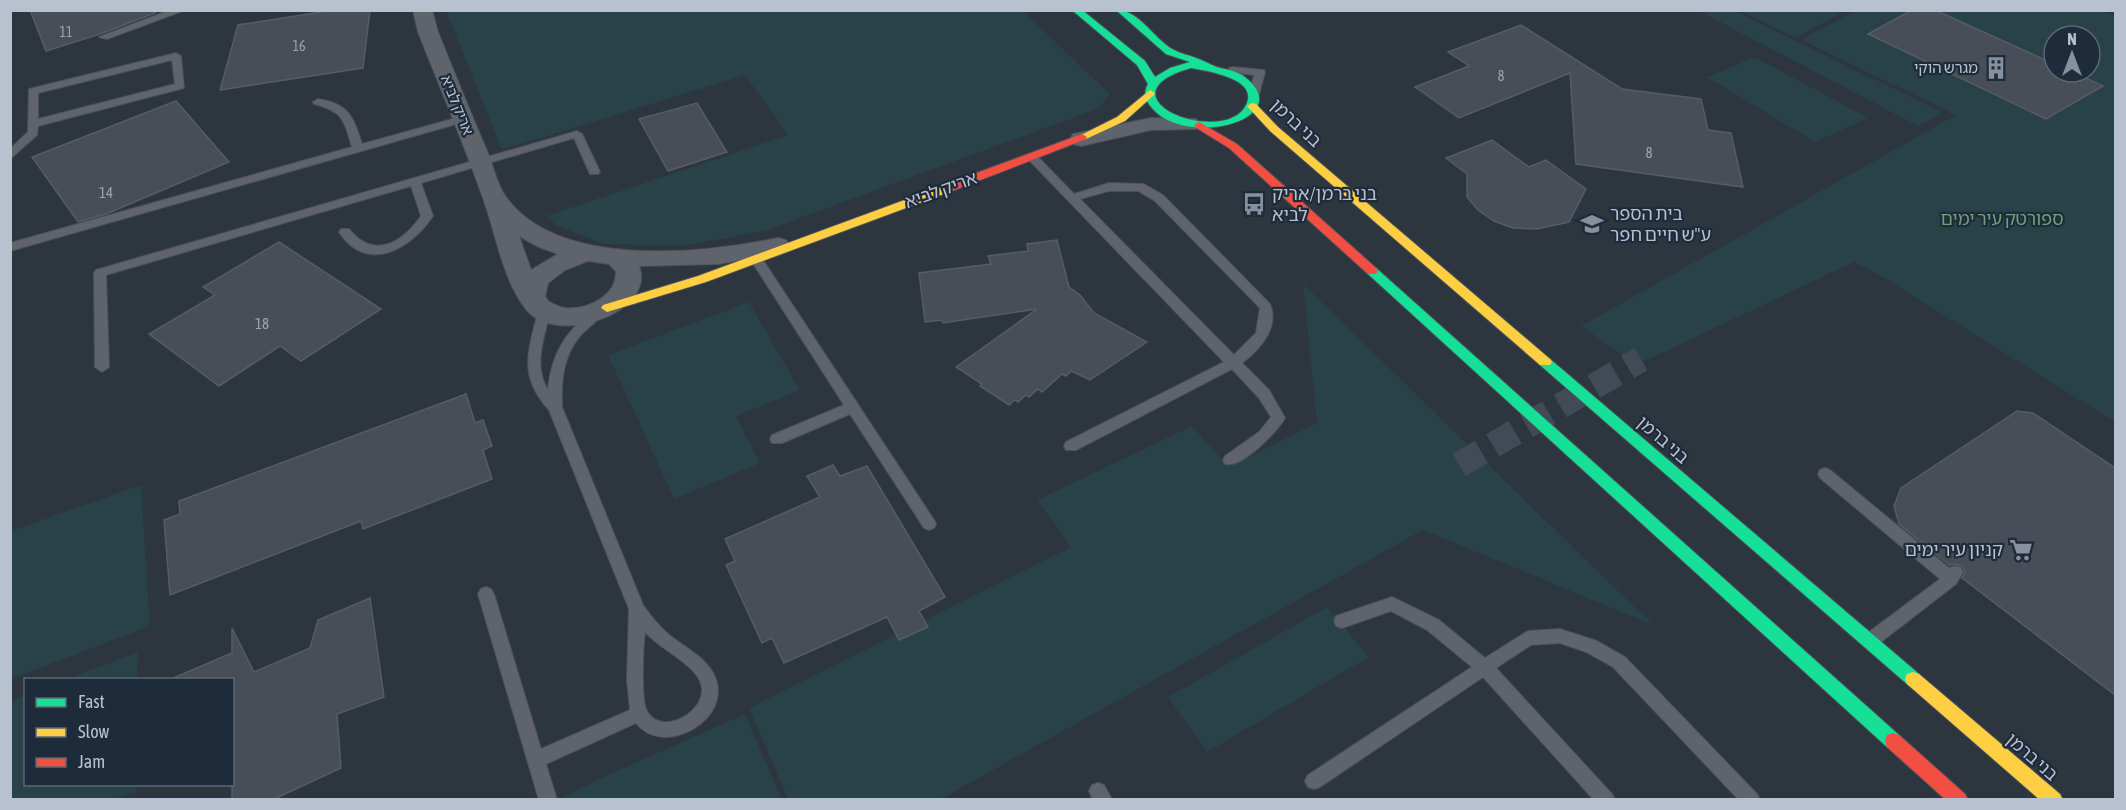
<svg xmlns="http://www.w3.org/2000/svg" width="2126" height="810" font-family="'Asap Condensed','Noto Sans Hebrew',sans-serif">
<style>
.green{fill:#284247;fill-rule:evenodd}
.building{fill:#474e57;stroke:#555c66;stroke-width:1.5}
.lines{fill:none;stroke-linecap:round;stroke-linejoin:round}
.street-tunnel{stroke:#424a55;stroke-width:26;stroke-dasharray:26 13;stroke-linecap:butt}
.lane-casing{stroke:#4c5159;stroke-width:2}
.street-casing{stroke:#4c5159;stroke-width:2}
.fast-casing{stroke:#4c5159;stroke-width:2}
.slow-casing{stroke:#4c5159;stroke-width:2}
.jam-casing{stroke:#4c5159;stroke-width:2}
.lane{fill:#5e636c;fill-rule:evenodd}
.street{fill:#5e636c;fill-rule:evenodd}
.fast{fill:#16e098;fill-rule:evenodd}
.slow{fill:#ffcf43;fill-rule:evenodd}
.jam{fill:#f24e42;fill-rule:evenodd}
.labels{text-anchor:middle;stroke-width:4.5;stroke-linejoin:round;paint-order:stroke}
.far-number-label{font-size:14px;fill:#9ca4b1}
.far-poi-label{font-size:15px;fill:#b8c1cf;stroke:#1e2b3b;text-anchor:end}
.far-street-label{font-size:15px;fill:#b8c1cf;stroke:#1e2b3b}
.number-label{font-size:15px;fill:#9ca4b1}
.street-label{font-size:18px;fill:#b8c1cf;stroke:#1e2b3b}
.poi-label{font-size:18px;fill:#b8c1cf;stroke:#1e2b3b;text-anchor:start}
.park-label{font-size:18px;fill:#6ca278;stroke:#1e2b3b}
</style>
<rect width="100%" height="100%" fill="#2d353f"/>
<g class="green">
<path d="M2103,10L2115,16V422L1883,277L1854,262L1637,365L1581,326L1956,115L1801,40L1854,11ZM2054,36H2090V72H2054Z"/>
<path d="M446,11H1023L1110,94L1100,108L765,231L681,246L603,244L556,225L546,216L788,135L745,75L502,150Z"/>
<path d="M1699,11H1736L1943,113L1918,126Z"/>
<path d="M1741,11H1845L1796,38Z"/>
<path d="M1755,57L1868,118L1815,142L1707,77Z"/>
<path d="M1303,284L1653,625L1423,530L941,799H788L749,708L1071,547L1037,500L1192,426L1229,467L1317,423Z"/>
<path d="M749,302L800,390L736,416L760,463L674,499L608,355Z"/>
<path d="M141,485L150,626L11,679V531Z"/>
<path d="M1327,607L1369,657L1207,752L1168,697Z"/>
<path d="M138,652L137,679H67Z"/>
<path d="M25,696L26,784L136,785V791L113,799H11V701Z"/>
<path d="M745,714L782,799H560L599,779Z"/>
</g>
<g class="building">
<path d="M30,10H154L155,13L100,34L46,51Z"/>
<path d="M334,10H370L363,68L220,90L238,25Z"/>
<path d="M1912,10H1935L2054,64V72H2073L2103,86L2046,119L1868,34Z"/>
<path d="M1521,25L1622,89L1701,99L1708,130L1731,133L1743,187L1576,164L1570,73L1459,118L1415,87L1469,66L1448,52Z"/>
<path d="M176,101L229,162L106,214L78,222L32,157Z"/>
<path d="M697,103L727,152L668,171L639,119Z"/>
<path d="M1492,140L1529,167L1546,160L1586,189L1569,222L1537,229L1513,228L1494,221L1478,210L1467,197V174L1446,158Z"/>
<path d="M1057,240L1069,287L1080,295L1094,313L1147,342L1090,380L1071,371L1066,376L1062,374L1042,392L1038,389L1029,397L1026,395L1018,402L1015,400L1009,405L980,386L982,384L956,367L1037,309L943,323L942,320L925,322L919,273L991,264L988,256L1028,251L1027,244Z"/>
<path d="M279,242L381,309L301,361L280,346L219,386L149,334L215,295L203,287Z"/>
<path d="M466,394L475,423L483,420L492,446L483,450L492,479L363,529L361,521L170,595L164,520L180,514L179,501Z"/>
<path d="M2017,411L2033,413L2115,468V695L1962,578L1965,571L1962,566L1955,564L1949,565L1899,524L1894,506L1901,488Z"/>
<path d="M833,465L840,476L867,466L945,597L919,611L928,627L899,640L887,617L784,663L772,638L762,643L726,565L735,561L725,539L820,497L807,476Z"/>
<path d="M370,598L384,697L337,714L341,768L272,800H232V680L171,679L232,653V628L254,672L310,648L318,620Z"/>
</g>
<g class="lines">
<path class="street-tunnel" d="M1459,465L1641,359"/>
<g class="lane-casing">
<g id="lane">
<path d="M170,10H185L107,39L99,37Z"/>
<path d="M176,53L181,56L184,88L38,126L37,135L10,159V149L28,132L29,89ZM172,60L175,84L38,119V93Z"/>
<path d="M1233,67L1264,70L1265,72L1258,98H1250L1249,96L1254,75L1229,72V68Z"/>
<path d="M318,99C349,104 353,116 362,144L463,116L468,119L467,121L10,251V243L352,147C344,120 343,111 314,104L313,102Z"/>
<path d="M577,131L582,134L600,172L598,174H590L574,138L421,183L433,216C410,250 367,274 339,232L341,229H349C374,260 402,243 421,216L411,186L106,275L109,367L102,372L95,367L94,273L96,270Z"/>
<path d="M1032,154L1036,155L1074,194L1109,183L1144,184L1163,195L1270,304C1280,328 1259,350 1242,363L1269,390L1285,418C1277,432 1241,469 1225,464L1223,460L1225,456L1259,432L1271,417L1259,398L1232,369L1076,450H1066L1064,446L1066,442L1224,362L1028,159V155ZM1109,191H1138L1155,201L1260,308L1256,333L1234,355L1080,199Z"/>
<path d="M753,250L757,251L934,520L936,524L934,528L929,530L924,528L850,414L782,443H772L770,439L772,435L844,405L747,254Z"/>
<path d="M544,308L550,312C544,338 533,366 548,390C551,355 565,332 593,310L597,309L603,313C597,322 587,328 580,336C563,356 561,382 562,407L643,605C650,615 658,625 667,633C683,647 707,657 715,677C733,719 664,759 636,723L546,764L557,800H539L478,594L481,589L486,587L491,589L494,594L541,749L630,710L627,680L629,609L549,410C518,376 528,352 538,312ZM645,632C659,648 692,663 700,681C713,710 659,740 646,709C641,696 643,645 645,632Z"/>
<path d="M1825,468L1830,470L1949,568L1955,566L1960,567L1963,572L1956,584L1877,645L1871,647L1865,645L1863,640L1865,635L1940,579L1820,478L1818,474L1820,470Z"/>
<path d="M1392,597L1439,620L1485,658L1528,631L1560,629L1597,641L1625,657L1757,794L1760,800H1739L1613,667L1586,652L1560,643L1531,645L1496,668L1612,794L1615,800H1594L1483,677L1320,787L1314,789L1308,787L1305,781L1308,775L1472,667L1427,630L1391,611L1342,628L1336,626L1334,621L1336,616Z"/>
<path d="M1098,783L1104,785L1112,800H1093L1089,791L1092,785Z"/>
</g>
</g>
<g class="street-casing">
<g id="street">
<path d="M413,10H432L438,32C454,72 470,111 487,151C493,165 497,185 506,197C557,269 702,254 778,238L786,240L790,246L786,252L718,264L639,266C657,313 554,348 525,308C502,277 496,234 483,198C463,142 440,87 418,32ZM519,236L539,247L558,254L531,270ZM588,261L609,264L616,271C617,296 588,310 565,308C559,307 553,304 548,301L545,296L548,283L565,270Z"/>
<path d="M1151,118L1196,119L1199,124L1196,129L1151,130L1081,146L1073,144L1070,139L1073,134Z"/>
</g>
</g>
<g class="fast-casing">
<g id="fast">
<path d="M1072,10H1082L1145,61L1155,77L1170,68L1190,62L1166,54L1116,10C1140,10 1154,40 1174,50C1181,54 1189,55 1196,58C1202,60 1207,63 1212,65C1222,70 1236,69 1246,78C1297,119 1186,149 1152,108C1145,100 1143,93 1148,84L1137,65ZM1191,68C1208,71 1262,79 1245,107C1241,114 1233,118 1226,120C1180,131 1113,90 1191,68Z"/>
<path d="M1372,267L1376,268L1899,735L1901,741L1899,747L1893,749L1887,747L1368,274L1366,271L1368,268Z"/>
<path d="M1545,357L1550,359L1919,674L1921,679L1919,684L1913,686L1907,684L1540,365L1538,362L1540,359Z"/>
</g>
</g>
<g class="slow-casing">
<g id="slow">
<path d="M1150,90L1155,93L1154,95L1125,121L1086,139L1082,140L1077,137L1117,117Z"/>
<path d="M1252,103L1256,104L1278,127L1550,359L1552,362L1550,365H1540L1270,131L1247,106Z"/>
<path d="M948,184L952,185V191L706,282L607,312L601,308L603,305L698,276Z"/>
<path d="M1913,672L1919,674L2060,794L2063,800H2040L1907,684L1905,679L1907,674Z"/>
</g>
</g>
<g class="jam-casing">
<g id="jam">
<path d="M1199,122L1237,144L1376,268L1378,271L1376,274H1368L1229,148L1195,127L1194,125Z"/>
<path d="M1082,134L1087,137L1086,139L952,191H944L942,188L944,185Z"/>
<path d="M1893,733L1899,735L1965,794L1968,800H1946L1887,747L1885,741L1887,735Z"/>
</g>
</g>
<use href="#lane" class="lane"/>
<use href="#street" class="street"/>
<use href="#fast" class="fast"/>
<use href="#slow" class="slow"/>
<use href="#jam" class="jam"/>
</g>
<defs>
<g id="building-bare" transform="scale(1.8)"><path d="M-4-6H4V6H1V3H-1V6H-4ZM-2.5-4.3h1.7v1.8h-1.7ZM.8-4.3h1.7v1.8H.8ZM-2.5-1h1.7V.8h-1.7ZM.8-1h1.7V.8H.8Z" fill="#87909d" stroke="#1e2b3b" stroke-width="2.5" paint-order="stroke"/></g>
<g id="bus-bare" transform="scale(1.8)"><path d="M-5-6H5V4H4V6H2V4H-2V6H-4V4H-5ZM-3.5-4V0h7V-4ZM-3.5 1.2v1.5H-2V1.2ZM2 1.2v1.5H3.5V1.2Z" fill="#87909d" stroke="#1e2b3b" stroke-width="2.5" paint-order="stroke"/></g>
<g id="school-bare" transform="scale(1.8)"><path d="M0-5L7-2L0 1L-7-2ZM-4 1L0 2.5L4 1V4Q0 6-4 4Z" fill="#87909d" stroke="#1e2b3b" stroke-width="2.5" paint-order="stroke"/></g>
<g id="supermarket-bare" transform="scale(1.8)"><path d="M-6-5.5h2.5l.6 2H6L4.5 2H-2.5L-4.4-4H-6ZM-1.5 3.2a1.3 1.3 0 1 0 .1 0ZM3 3.2a1.3 1.3 0 1 0 .1 0Z" fill="#87909d" stroke="#1e2b3b" stroke-width="2.5" paint-order="stroke"/></g>
</defs>
<g fill-rule="evenodd">
<use href="#building-bare" x="1996" y="68"/>
<use href="#bus-bare" x="1254" y="204"/>
<use href="#school-bare" x="1592" y="224"/>
<use href="#supermarket-bare" x="2021" y="550"/>
</g>
<g class="labels">
<g class="far-number-label">
<text x="66" y="37">11</text>
<text x="299" y="51">16</text>
<text x="1501" y="81">8</text>
</g>
<g class="far-poi-label">
<text x="1978" y="73">מגרש הוקי</text>
</g>
<g class="far-street-label">
<text transform="translate(457 105) rotate(68)" y="5">אריק לביא</text>
</g>
<g class="number-label">
<text x="1649" y="158">8</text>
<text x="106" y="198">14</text>
<text x="262" y="329">18</text>
</g>
<g class="street-label">
<text transform="translate(1296 123) rotate(43)" y="6">בני ברמן</text>
<text transform="translate(941 190) rotate(-20)" y="6">אריק לביא</text>
<text transform="translate(1663 440) rotate(41)" y="6">בני ברמן</text>
<text transform="translate(2032 757) rotate(41)" y="6">בני ברמן</text>
</g>
<g class="poi-label">
<text x="1272" y="200">בני ברמן/אריק<tspan x="1272" dy="21">לביא</tspan></text>
<text x="1610" y="220">בית הספר<tspan x="1610" dy="21">ע"ש חיים חפר</tspan></text>
<text x="2003" y="556" text-anchor="end">קניון עיר ימים</text>
</g>
<g class="park-label">
<text x="2002" y="225">ספורטק עיר ימים</text>
</g>
</g>
<rect width="2126" height="810" fill="none" stroke="#b8c1cf" stroke-width="24"/>
<rect x="24" y="678" width="210" height="108" fill="#1e2b3b" stroke="#5c6776" stroke-width="1.5"/>
<rect x="36" y="698" width="30" height="9" fill="#16e098" stroke="#5c6776" stroke-width="1.5"/>
<text x="78" y="708" font-size="18" fill="#b8c1cf">Fast</text>
<rect x="36" y="728" width="30" height="9" fill="#ffcf43" stroke="#5c6776" stroke-width="1.5"/>
<text x="78" y="738" font-size="18" fill="#b8c1cf">Slow</text>
<rect x="36" y="758" width="30" height="9" fill="#f24e42" stroke="#5c6776" stroke-width="1.5"/>
<text x="78" y="768" font-size="18" fill="#b8c1cf">Jam</text>
<g transform="translate(2072 54)"><circle r="28" fill="#1e2b3b" stroke="#5c6776" stroke-width="1.5"/>
<path d="M0-4.5L10 22L0 15L-10 22Z" fill="#87909d"/>
<text y="-9" font-size="16" font-weight="bold" text-anchor="middle" fill="#b8c1cf">N</text>
</g>
</svg>
